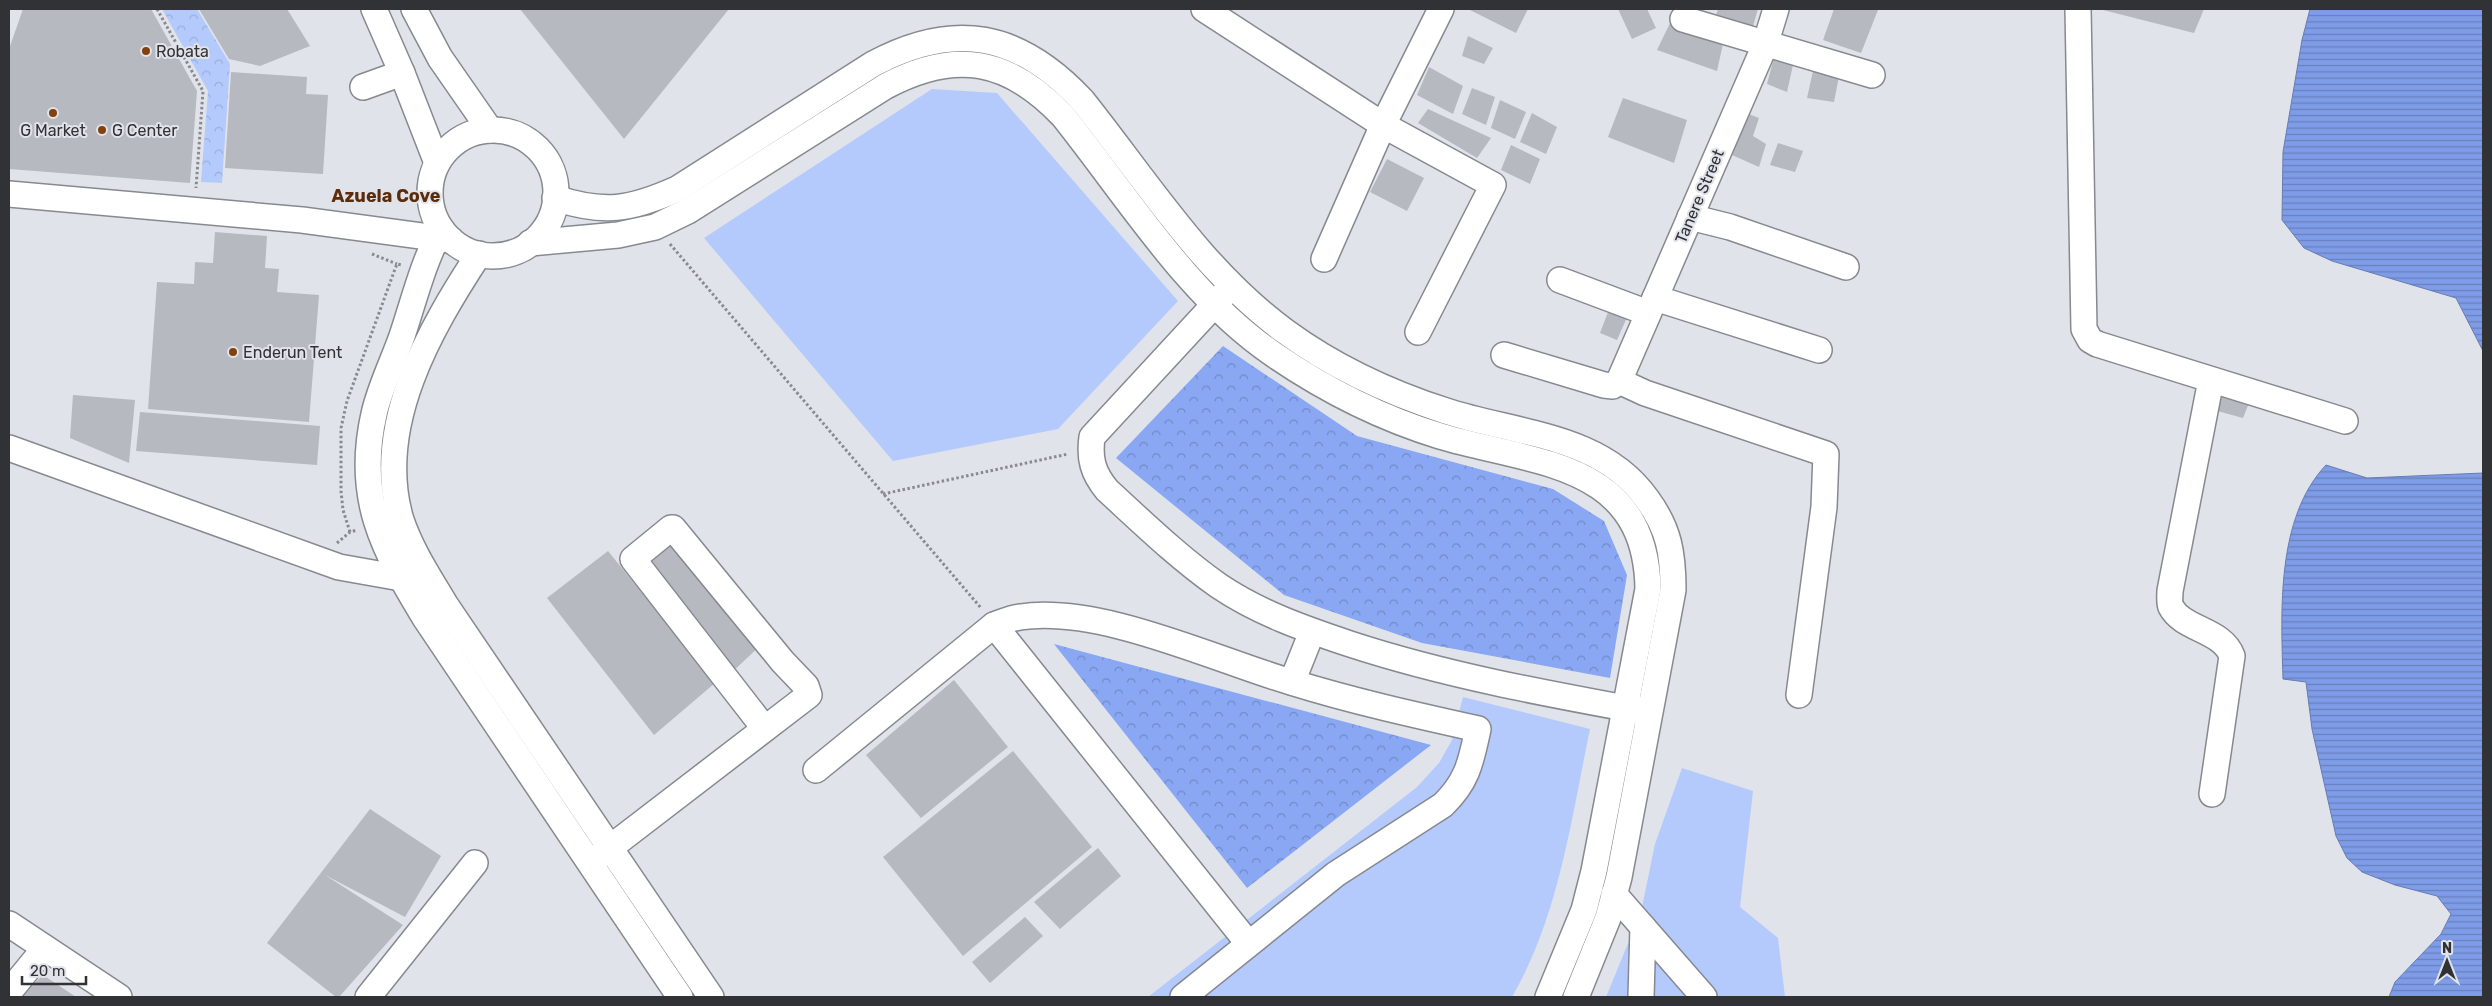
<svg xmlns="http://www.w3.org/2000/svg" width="2492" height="1006" font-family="Rubik,sans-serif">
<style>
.green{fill:#b4cafd}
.forest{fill:url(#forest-crowns)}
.park{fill:url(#park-crowns)}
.water{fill:url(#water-rules);stroke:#677cb2}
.building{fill:#b6b9c0}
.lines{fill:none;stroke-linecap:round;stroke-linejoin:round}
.minor-casing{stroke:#86898f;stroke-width:28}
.path{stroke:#888a8f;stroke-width:3;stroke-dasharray:2.5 2.5;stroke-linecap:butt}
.minor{stroke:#fff;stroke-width:25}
.poi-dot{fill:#82410d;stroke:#e0e3ea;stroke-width:2}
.labels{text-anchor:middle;stroke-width:4;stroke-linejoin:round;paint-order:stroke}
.poi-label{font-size:16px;fill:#313235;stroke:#e0e3ea;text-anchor:start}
.street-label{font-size:16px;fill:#313235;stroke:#e0e3ea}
.neighbourhood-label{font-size:18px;font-weight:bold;fill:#5a2c0b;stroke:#e0e3ea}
</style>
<defs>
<pattern id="forest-crowns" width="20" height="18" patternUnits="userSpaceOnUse" patternTransform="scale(1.25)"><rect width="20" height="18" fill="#89a7f3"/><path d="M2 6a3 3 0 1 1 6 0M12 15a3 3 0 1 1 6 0" fill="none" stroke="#7189c6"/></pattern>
<pattern id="park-crowns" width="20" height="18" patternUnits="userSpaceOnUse" patternTransform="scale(1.25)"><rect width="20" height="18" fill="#b4cafd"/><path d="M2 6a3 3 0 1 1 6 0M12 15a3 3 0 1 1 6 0" fill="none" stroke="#9baed9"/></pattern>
<pattern id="water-rules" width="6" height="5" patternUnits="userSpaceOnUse" patternTransform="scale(1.25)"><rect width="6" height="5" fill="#7e9ce7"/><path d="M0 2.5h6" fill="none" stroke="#6880bc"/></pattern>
</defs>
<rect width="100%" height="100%" fill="#e0e3ea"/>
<g class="green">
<path d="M932,89L997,93L1178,301L1058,429L893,461L704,238Z"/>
<path d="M1463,697L1590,729C1571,820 1559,916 1512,997H1148L1417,787L1439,763L1452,740Z"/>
<path d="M1682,768L1753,791L1740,907L1778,938L1785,997H1606L1641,912L1655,844Z"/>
</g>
<g class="forest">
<path d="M1223,346L1357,436L1553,489L1604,521L1627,575L1610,678L1422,643L1284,595L1116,458Z"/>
<path d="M1054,644L1431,745L1247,888Z"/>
</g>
<path class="park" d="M162,9H197L230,64L222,183L201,182L208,91Z"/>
<g class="water">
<path d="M2310,9H2483V351L2456,298L2332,261L2304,248L2282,220L2283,152L2302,40Z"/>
<path d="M2326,465L2367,478L2483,473V997H2389L2395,982L2441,934L2451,914L2437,896L2395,885L2362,872L2347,858L2336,836L2312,729L2306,682L2283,679C2281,611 2276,518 2326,465Z"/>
</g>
<g class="building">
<path d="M23,9H151L197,91L190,183L9,169V49Z"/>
<path d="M199,9H287L310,46L260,66L229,59Z"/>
<path d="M520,9H729L624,139Z"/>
<path d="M1468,9H1528L1516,33Z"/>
<path d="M1618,9H1647L1656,28L1632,39Z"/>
<path d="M1718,9H1758L1753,26L1715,18Z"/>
<path d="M1834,9L1878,10L1861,53L1823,40Z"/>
<path d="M2099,9H2204L2194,33Z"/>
<path d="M1671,21L1724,39L1717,71L1657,50Z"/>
<path d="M1468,36L1493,48L1484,64L1462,56Z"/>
<path d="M1776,50L1795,56L1787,92L1767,84Z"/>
<path d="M1815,62L1840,71L1834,102L1807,98Z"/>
<path d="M1429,67L1463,86L1453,114L1417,95Z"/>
<path d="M231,72L307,77L306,94L328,95L323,174L225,168Z"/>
<path d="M1472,88L1495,97L1486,125L1462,114Z"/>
<path d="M1623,98L1687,120L1674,163L1608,137Z"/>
<path d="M1500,100L1526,112L1515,139L1491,128Z"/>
<path d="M1428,109L1491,138L1477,158L1418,123Z"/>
<path d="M1532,113L1557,127L1546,154L1520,142Z"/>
<path d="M1746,113L1759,118L1753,136L1766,144L1759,167L1732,155Z"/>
<path d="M1778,143L1803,151L1795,172L1770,165Z"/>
<path d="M1511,145L1540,159L1530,184L1501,170Z"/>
<path d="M1387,159L1424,178L1407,211L1370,192Z"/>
<path d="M215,232L267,236L265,268L279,269L277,292L319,295L309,422L148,409L157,282L194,284L195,262L213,263Z"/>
<path d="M1610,307L1628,315L1617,340L1600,333Z"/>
<path d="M2215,381L2253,393L2243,418L2210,409Z"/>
<path d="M73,395L135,400L129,463L70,438Z"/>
<path d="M140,412L320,426L317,465L136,451Z"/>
<path d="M672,534L762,644L729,675L638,561Z"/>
<path d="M608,551L715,683L654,735L547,598Z"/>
<path d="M954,680L1008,747L921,818L866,755Z"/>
<path d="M1013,751L1092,847L963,956L883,857Z"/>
<path d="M370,809L441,856L405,917L325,875L403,925L339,997H336L267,943Z"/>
<path d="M1098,848L1121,876L1060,929L1034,902Z"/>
<path d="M1025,917L1043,936L990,983L972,962Z"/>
<path d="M43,975L76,997H20Z"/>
</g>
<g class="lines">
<g class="minor-casing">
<g id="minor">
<path d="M374,9L402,73L437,163"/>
<path d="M414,9L440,58L490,130"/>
<path d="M1204,9L1383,125L1493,185L1418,332"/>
<path d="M2078,9L2084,329L2090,340L2097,344L2345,421"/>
<path d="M1683,19L1872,75"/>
<path d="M363,87L402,73"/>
<circle cx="493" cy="193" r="63"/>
<path d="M9,194L302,220L451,240"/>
<path d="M555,198C604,214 630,210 677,189L873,64C955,20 1019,33 1082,100C1146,180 1202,271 1286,332C1334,367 1390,393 1446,411C1516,434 1601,434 1647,499C1669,529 1673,553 1673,590L1619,877L1608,918L1576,997"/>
<path d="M1690,217L1730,227L1846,267"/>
<path d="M441,229C423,263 414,300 402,336C393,362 380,387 374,414C355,498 383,549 425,618L680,997"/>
<path d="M530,243L618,235L655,227L688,211L886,86C956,49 1009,59 1063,116C1127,196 1188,296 1273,354C1324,389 1381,418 1440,436C1534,464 1646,461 1648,589L1594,871L1584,910L1548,997"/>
<path d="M479,254C430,329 373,426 401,520C411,550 429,577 445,604L711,997"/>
<path d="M1324,259L1383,125L1441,9"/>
<path d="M1560,280L1648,313"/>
<path d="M1226,292L1092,437C1089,459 1093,473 1107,490C1143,523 1179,558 1219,586C1259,613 1305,629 1350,644C1445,675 1543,693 1641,711"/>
<path d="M1655,298L1819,350"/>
<path d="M1504,355L1604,385L1613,386L1619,381L1765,45L1776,9"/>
<path d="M2211,380L2170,591C2170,595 2169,603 2171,607C2183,630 2222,629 2232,656L2212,794"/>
<path d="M1619,381L1645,393L1826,454L1824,507L1799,695"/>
<path d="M9,448L339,567L401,578L413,572"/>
<path d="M994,625L1248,943"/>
<path d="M1292,682L1312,632"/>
<path d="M816,770L994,625C1002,622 1011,618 1020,617C1100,605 1213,659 1291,682C1352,701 1415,715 1478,729C1471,761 1468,781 1443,805L1336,874L1183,997"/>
<path d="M598,857L809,695L806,686L783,662L673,528H671L633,559L765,729"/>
<path d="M1614,894L1704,997"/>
<path d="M9,924L119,997"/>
<path d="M9,992L45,948"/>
<path d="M368,997L475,863"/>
<path d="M1641,997L1643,927"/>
</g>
</g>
<g class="path">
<path d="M157,9L203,91L196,188"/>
<path d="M670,244L981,608"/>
<path d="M372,254L397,264"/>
<path d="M883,494L1068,454"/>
<path d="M350,532L343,510L341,491V428L347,401L395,269L397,264L402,265"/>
<path d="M337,543L350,532L357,530"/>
</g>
<use href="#minor" class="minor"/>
</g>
<g class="poi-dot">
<circle cx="146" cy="51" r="5"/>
<circle cx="53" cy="113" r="5"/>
<circle cx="102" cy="130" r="5"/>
<circle cx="233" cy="352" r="5"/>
</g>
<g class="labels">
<g class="poi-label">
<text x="156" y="57">Robata</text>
<text x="53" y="136" text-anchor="middle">G Market</text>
<text x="112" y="136">G Center</text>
<text x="243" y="358">Enderun Tent</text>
</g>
<g class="street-label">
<text transform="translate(1699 196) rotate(-67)" y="6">Tanere Street</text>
</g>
<g class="neighbourhood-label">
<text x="386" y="202">Azuela Cove</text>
</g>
</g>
<rect width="2492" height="1006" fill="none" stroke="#313235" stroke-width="20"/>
<g transform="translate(2447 961)" stroke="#e0e3ea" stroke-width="4" paint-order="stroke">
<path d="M0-4L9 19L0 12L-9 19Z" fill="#313235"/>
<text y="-8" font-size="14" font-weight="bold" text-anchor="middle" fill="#313235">N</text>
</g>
<path d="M22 976v8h64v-8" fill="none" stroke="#313235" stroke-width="2.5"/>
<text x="30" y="976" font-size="15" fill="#313235" stroke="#e0e3ea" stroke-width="4" paint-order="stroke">20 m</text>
</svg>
